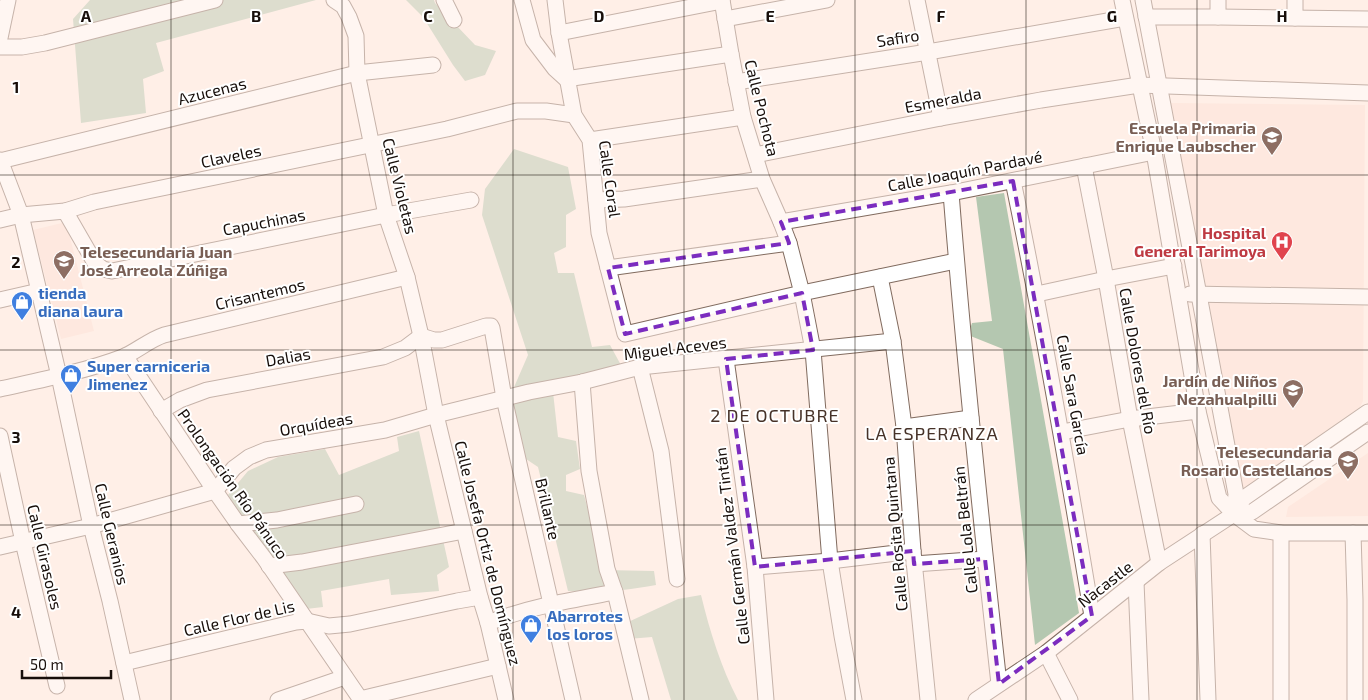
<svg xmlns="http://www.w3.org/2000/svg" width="1368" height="700" font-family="'Exo 2',sans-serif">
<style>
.built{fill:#fce1d4}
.green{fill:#b4c7b0}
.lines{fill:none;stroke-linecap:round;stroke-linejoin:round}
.minor-casing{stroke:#816b5f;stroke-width:17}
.minor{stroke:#fff;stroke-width:15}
.marked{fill:none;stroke:#7b2cbf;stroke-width:4;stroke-dasharray:10 6;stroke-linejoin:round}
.grid{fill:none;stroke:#170e0a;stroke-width:1;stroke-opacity:0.55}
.labels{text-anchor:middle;stroke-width:4;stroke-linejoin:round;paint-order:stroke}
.street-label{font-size:16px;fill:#170e0a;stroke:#fff}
.education-label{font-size:16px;font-weight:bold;fill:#785e54;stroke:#fff;text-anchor:end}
.health-label{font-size:16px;font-weight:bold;fill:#be3a42;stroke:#fff;text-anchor:end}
.shop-label{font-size:16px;font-weight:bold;fill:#366cbe;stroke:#fff;text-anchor:start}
.neighbourhood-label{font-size:18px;letter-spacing:1px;fill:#463228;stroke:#fff}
.grid-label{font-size:16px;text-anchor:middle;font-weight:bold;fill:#170e0a;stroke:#fff;stroke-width:4;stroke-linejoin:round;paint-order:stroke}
</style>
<rect width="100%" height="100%" fill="#ffefe7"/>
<g class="built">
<path d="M1169,103L1365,105L1363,401L1355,417L1241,495L1210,309L1189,207Z"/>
<path d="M66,222L94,331L61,339L33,230Z"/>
<path d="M1368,453V516L1286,517L1288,507Z"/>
</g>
<g class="green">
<path d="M90,0H316L156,43L164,71L143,79L146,113L81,123L73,19Z"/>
<path d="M406,0H434L435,3L475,45L496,51L485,75L465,81L453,65L423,17Z"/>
<path d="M514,149L568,167L576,209L566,215V247L554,253L558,273H574L592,347L610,345L622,367L552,383L558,437L576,441L580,469L566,475V491L584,495L604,570L654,571L656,585C626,590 599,594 568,591L538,467L526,459L508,401L528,355L482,215L485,189Z"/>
<path d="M1004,193L1079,613L1035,645L1003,349L968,335L972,323L992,321L976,197Z"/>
<path d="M419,431L449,567L437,575L439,591L391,595L389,579L321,591L323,607L306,609L228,495L248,471L278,457L325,449L339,475L399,451L397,437Z"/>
<path d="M701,595C710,632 721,667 738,700H671L652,637L628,639L626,623L678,599Z"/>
</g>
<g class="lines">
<g class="minor-casing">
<g id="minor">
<path d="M334,0L343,6L349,17L356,36L357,73L386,215L407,277L421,336L436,415L480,597L488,623L506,700"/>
<path d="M444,0L454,20"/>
<path d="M522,0L533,40L555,69L566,79L731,54"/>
<path d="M555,0L559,33L574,115L590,140L599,233L625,334L802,293L956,261"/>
<path d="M722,0L731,54L743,117L762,179L781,222L789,243L802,293L813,350L830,561L842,636L854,700"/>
<path d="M917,0L941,118"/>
<path d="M1122,0L1154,152L1198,411L1219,498L1234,514L1254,529L1281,533H1368"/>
<path d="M1143,0L1199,295L1236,494L1234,514"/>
<path d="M1218,0V17"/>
<path d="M1295,0V18"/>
<path d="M1146,17H1218L1368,19"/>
<path d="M725,19L827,0"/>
<path d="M559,33L722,1"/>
<path d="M0,38L8,0"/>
<path d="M0,47H22L45,43L215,0"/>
<path d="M736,82L928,52L1125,18"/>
<path d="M590,140L743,117"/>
<path d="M755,155L941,118L1041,100L1139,85L1368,93"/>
<path d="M0,160L21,215L59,376L91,526L110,601L132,700"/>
<path d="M0,161L357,73L433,65"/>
<path d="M1084,166L1106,279L1130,419L1159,563"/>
<path d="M1013,181C1043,325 1068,471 1092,616"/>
<path d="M951,193C964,357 981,521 999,684"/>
<path d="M596,200L624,199L762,179"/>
<path d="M65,211L95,263L103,269L112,271L386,215L471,200"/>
<path d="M0,220L21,215L65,211L94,202L447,129L517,111H546L574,115"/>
<path d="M781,222L951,193L1154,152"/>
<path d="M608,268L789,243"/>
<path d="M880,277L893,341L904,427L913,551L928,700"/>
<path d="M1037,294L1106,279L1174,266"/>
<path d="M1190,294L1368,297"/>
<path d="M0,300L39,291"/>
<path d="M125,356L215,491L238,524L264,558L361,700"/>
<path d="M726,359L755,567L766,700"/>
<path d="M640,367L661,451L677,579"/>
<path d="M582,382L589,471L607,569L615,592L641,700"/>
<path d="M0,389C41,380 83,372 123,357C137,351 149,340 164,335L407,277"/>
<path d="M161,411L180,400L207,390L383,357L405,348L421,336L434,340H442L486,326H491L492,328L504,398L573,700"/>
<path d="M904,427L971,418"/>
<path d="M1062,432L1130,419L1198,411"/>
<path d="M0,436L23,542L57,686"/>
<path d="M1234,514L1252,512L1368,432"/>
<path d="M238,524L277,520L356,504"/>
<path d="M1281,533V700"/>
<path d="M1353,533L1355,600V700"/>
<path d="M1202,534L1208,700"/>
<path d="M0,547L91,526L215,491L234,468L249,457L266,450L385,430L436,415L529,392L582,382L640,367L893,341"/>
<path d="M914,564L985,559"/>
<path d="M269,566L302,562L464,531"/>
<path d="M755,567L830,561L913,551"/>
<path d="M1136,582L1141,700"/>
<path d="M488,623C528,607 572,600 615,592"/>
<path d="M1046,653L1070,700"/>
<path d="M124,663L296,622L307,621L329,626L350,624L457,601L480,597"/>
<path d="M360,699L498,666"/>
<path d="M278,700L345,677"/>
<path d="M976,700L1046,653L1159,563L1234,514L1244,498L1368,412"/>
</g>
</g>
<use href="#minor" class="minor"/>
</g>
<path d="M0 0H1368V700H0ZM1013,181L1092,616L999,684L985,559L914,564L913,551L755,567L726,359L813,350L802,293L625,334L608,268L789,243L781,222Z" fill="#ffefe7" fill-opacity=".55" fill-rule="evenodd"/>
<path class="marked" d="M1013,181L1092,616L999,684L985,559L914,564L913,551L755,567L726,359L813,350L802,293L625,334L608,268L789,243L781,222Z"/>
<path class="grid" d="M171,0V700M342,0V700M513,0V700M684,0V700M855,0V700M1026,0V700M1197,0V700M0,175H1368M0,350H1368M0,525H1368"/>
<defs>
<g id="school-pin" transform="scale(1.125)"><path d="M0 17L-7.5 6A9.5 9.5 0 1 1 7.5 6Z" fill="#8d6e63" stroke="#fff"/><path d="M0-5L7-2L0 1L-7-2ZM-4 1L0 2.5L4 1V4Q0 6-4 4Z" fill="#fff"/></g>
<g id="hospital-pin" transform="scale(1.125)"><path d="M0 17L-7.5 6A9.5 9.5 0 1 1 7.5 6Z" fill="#e0444e" stroke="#fff"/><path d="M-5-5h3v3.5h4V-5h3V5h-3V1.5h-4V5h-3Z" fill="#fff"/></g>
<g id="shop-pin" transform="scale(1.125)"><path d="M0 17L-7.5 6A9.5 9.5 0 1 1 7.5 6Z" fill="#3f7fe0" stroke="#fff"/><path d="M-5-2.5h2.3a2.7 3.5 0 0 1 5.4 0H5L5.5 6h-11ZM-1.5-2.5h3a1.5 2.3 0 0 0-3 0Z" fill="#fff"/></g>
</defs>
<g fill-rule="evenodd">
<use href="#school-pin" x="1272" y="137"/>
<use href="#hospital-pin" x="1282" y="242"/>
<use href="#school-pin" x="64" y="261"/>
<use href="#shop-pin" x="22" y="302"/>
<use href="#shop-pin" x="71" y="375"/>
<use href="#school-pin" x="1293" y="390"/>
<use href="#school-pin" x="1348" y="461"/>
<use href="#shop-pin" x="531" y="625"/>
</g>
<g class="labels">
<g class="street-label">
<text transform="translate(898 38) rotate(-9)" y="6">Safiro</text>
<text transform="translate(212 91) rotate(-14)" y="6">Azucenas</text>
<text transform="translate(943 100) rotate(-11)" y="6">Esmeralda</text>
<text transform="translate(762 108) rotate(76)" y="6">Calle Pochota</text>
<text transform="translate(231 156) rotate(-12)" y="6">Claveles</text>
<text transform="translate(965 171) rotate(-11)" y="6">Calle Joaquín Pardavé</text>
<text transform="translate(610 179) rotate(82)" y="6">Calle Coral</text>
<text transform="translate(400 186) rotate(76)" y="6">Calle Violetas</text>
<text transform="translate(264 222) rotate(-11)" y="6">Capuchinas</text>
<text transform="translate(260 294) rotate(-13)" y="6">Crisantemos</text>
<text transform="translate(675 348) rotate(-7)" y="6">Miguel Aceves</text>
<text transform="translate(288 357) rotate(-10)" y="6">Dalias</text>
<text transform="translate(1138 361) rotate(80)" y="6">Calle Dolores del Río</text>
<text transform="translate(1073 395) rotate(80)" y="6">Calle Sara García</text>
<text transform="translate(316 424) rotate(-10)" y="6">Orquídeas</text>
<text transform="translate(233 484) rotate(55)" y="6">Prolongación Río Pánuco</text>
<text transform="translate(548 509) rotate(77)" y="6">Brillante</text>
<text transform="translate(965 530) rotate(-96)" y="6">Calle Lola Beltrán</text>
<text transform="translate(112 534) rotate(77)" y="6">Calle Geranios</text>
<text transform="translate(895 534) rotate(-95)" y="6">Calle Rosita Quintana</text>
<text transform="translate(732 546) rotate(-97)" y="6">Calle Germán Valdez Tintán</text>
<text transform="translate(488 553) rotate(76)" y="6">Calle Josefa Ortiz de Domínguez</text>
<text transform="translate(45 557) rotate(77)" y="6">Calle Girasoles</text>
<text transform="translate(1105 584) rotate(-38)" y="6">Nacastle</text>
<text transform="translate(239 618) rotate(-13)" y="6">Calle Flor de Lis</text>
</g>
<g class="education-label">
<text x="1256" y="134">Escuela Primaria<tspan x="1256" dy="18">Enrique Laubscher</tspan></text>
<text x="80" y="258" text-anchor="start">Telesecundaria Juan<tspan x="80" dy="18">José Arreola Zúñiga</tspan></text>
<text x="1277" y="387">Jardín de Niños<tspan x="1277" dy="18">Nezahualpilli</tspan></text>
<text x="1332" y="458">Telesecundaria<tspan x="1332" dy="18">Rosario Castellanos</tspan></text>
</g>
<g class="health-label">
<text x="1266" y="239">Hospital<tspan x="1266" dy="18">General Tarimoya</tspan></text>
</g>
<g class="shop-label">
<text x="38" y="299">tienda<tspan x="38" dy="18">diana laura</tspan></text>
<text x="87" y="372">Super carniceria<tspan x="87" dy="18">Jimenez</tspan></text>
<text x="547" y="622">Abarrotes<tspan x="547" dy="18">los loros</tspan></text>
</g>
<g class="neighbourhood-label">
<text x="775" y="422">2 DE OCTUBRE</text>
<text x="932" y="440">LA ESPERANZA</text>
</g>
</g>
<g class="grid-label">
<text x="86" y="22">A</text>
<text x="256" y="22">B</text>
<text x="428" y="22">C</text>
<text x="599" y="22">D</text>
<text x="770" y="22">E</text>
<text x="941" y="22">F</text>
<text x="1112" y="22">G</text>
<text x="1282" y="22">H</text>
<text x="16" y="93">1</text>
<text x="16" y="268">2</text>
<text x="16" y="443">3</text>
<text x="16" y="618">4</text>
</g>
<path d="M22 670v8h89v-8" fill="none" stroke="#170e0a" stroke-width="2.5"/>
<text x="30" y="670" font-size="15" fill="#170e0a" stroke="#ffffff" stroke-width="4" paint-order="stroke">50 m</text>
</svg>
